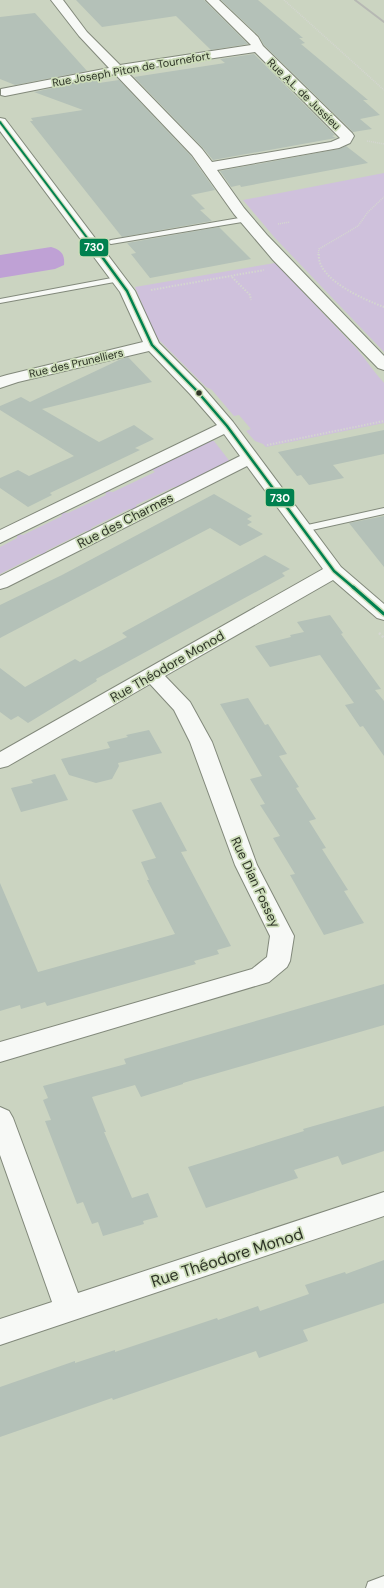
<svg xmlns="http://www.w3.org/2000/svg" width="384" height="1588" font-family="'DM Sans',sans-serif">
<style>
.green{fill:#cfc1dc}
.forest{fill:#bfa1d5}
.building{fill:#b4c1b8}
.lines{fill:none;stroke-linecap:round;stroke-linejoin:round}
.lane-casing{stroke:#82897b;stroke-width:2}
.street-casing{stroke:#82897b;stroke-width:2}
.path-far2{stroke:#d4d6d0;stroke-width:1.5;stroke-dasharray:1 1;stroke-linecap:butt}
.path-far1{stroke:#d4d6d0;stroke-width:2;stroke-dasharray:1.5 1.5;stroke-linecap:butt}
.path{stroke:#d4d6d0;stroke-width:2.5;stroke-dasharray:2 2;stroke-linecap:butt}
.lane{fill:#f7f9f6;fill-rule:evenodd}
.street{fill:#f7f9f6;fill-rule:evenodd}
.rail{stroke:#b6b8b3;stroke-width:2}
.bus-1-far2-casing{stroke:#ccdcb9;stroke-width:4}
.bus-1-far1-casing{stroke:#ccdcb9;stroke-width:5}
.bus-1-casing{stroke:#ccdcb9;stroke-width:6}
.bus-1-far2{stroke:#00814f;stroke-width:2}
.bus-1-far1{stroke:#00814f;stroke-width:2.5}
.bus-1{stroke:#00814f;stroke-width:3}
.bus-dot{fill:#2e3427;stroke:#ccdcb9;stroke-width:1.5}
.labels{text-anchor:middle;stroke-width:3.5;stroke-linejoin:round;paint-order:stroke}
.far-street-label{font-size:11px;fill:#2e3427;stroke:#ccdcb9}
.street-label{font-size:13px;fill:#2e3427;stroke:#ccdcb9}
.near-street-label{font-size:16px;fill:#2e3427;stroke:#ccdcb9}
.line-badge{stroke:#ccdcb9;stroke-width:1.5}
.badge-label{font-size:11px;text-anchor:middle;font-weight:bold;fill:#fff}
</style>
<rect width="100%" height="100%" fill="#cbd4c1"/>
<g class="green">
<path d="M384,173V352L275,238L243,200Z"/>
<path d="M275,263L357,349C367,361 374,372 384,383V423L266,447L263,444L255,441L246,431L251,429L239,415L234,416L212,390L206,387L160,341L154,333L135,287Z"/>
<path d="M209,441H214L231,463L180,488L174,487L136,505L138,510L129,509L91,528L94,531H86L46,551L49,555L46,556L39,554L0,574V547L17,538V534L23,535L62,516L61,512L68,513L106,495L105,491L113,492L155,472L150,468Z"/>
</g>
<path class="forest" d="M51,247C61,250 65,254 64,265L55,269L0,278V255Z"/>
<g class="building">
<path d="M76,0H204L248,44L211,50L176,16L102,27Z"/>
<path d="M221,0H258L303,38H299L305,43L301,44L368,100H363L380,115L360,119L372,129L353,132L264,45L259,36Z"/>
<path d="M35,13L87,71L15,85L0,79V17Z"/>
<path d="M254,54L335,135L332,136L336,138L213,160L203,148L134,77L225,63L220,59Z"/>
<path d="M95,79L99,83L119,80L191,156L215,190L191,195L205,209L200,210L212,221L122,237L30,121H33L31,118L83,110L34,92Z"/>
<path d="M346,146L368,163L241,187L240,185L231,187L220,171L339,149Z"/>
<path d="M219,227L251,259L150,278L131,254L136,253L127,243Z"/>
<path d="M128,357L152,382L42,409L99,442L134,425L154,439L135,448L140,450L50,493L52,495L28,507L0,488V478L18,470L29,476L74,456L0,410V406L21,397L30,402L119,360Z"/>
<path d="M384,430V454L333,465L344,478L309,485L301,475L297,476L278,452Z"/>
<path d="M214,494L252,516L247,519L252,522L247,525L263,534L240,546L210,528L0,638V605L62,575Z"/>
<path d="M384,516V567L349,523Z"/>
<path d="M265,555L290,569L282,573L285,576L96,679L97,681L28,723L18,716L11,720L0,712V668L25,687L75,659L80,662L127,637L122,633Z"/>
<path d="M330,615L343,633L341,634L381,689L375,690L384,701V756L363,726L360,727L345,705L354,703L320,655L270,667L255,646L291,637L290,635L304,632L297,622Z"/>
<path d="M248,698L265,725L268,724L287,754L279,756L299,787L296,788L316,819L309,821L326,848L322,849L348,890L344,891L364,923L324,935L290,875L295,874L273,838L280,836L260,805L265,804L250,779L262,776L220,704Z"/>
<path d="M149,730L162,753L118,763L119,766L112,779L96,783L69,775L61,759L110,748L107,742L128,737L126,735Z"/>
<path d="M55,774L68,800L21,812L11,788L33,783L31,780Z"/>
<path d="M161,802L187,851L181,852L231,946L217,950L219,954L194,961L196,964L47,1006L45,1002L21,1009L20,1005L0,1011V883L38,972L175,934L147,880H149L141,862L156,858L132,810Z"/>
<path d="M384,984V1025L183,1083V1084L141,1097L135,1085L92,1097L106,1132H104L132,1198L148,1193L158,1217L143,1221L144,1224L103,1236L98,1222L92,1224L83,1202L77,1204L45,1121L51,1120L43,1100L48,1098L43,1086L126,1064L124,1059Z"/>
<path d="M384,1106V1151L342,1165L338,1156L294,1170L298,1178L206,1208L188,1167L304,1131L303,1129Z"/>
<path d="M384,1260V1303L303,1330L308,1341L259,1358L256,1351L113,1400L112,1398L0,1437V1387L75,1361V1363L115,1350V1352L217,1318L218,1320L258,1306L260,1311L309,1294L305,1285L345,1272L346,1274Z"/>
</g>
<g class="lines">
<g class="lane-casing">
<g id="lane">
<path d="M245,217L249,219L248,221L111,244L107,242L111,240Z"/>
<path d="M117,277H120V281L0,303V299Z"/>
<path d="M384,508V514L303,532L298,529L303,526Z"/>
<path d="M384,1576V1588H366L368,1582Z"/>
</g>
</g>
<g class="street-casing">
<g id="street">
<path d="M51,0H63L87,32L120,65L251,45L206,0H219L258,37L263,46L352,133L354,136L350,143L339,148L217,170L244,208L267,235L384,356V370L378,368L273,260L234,214L192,155L115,74L5,96L1,95V89L109,68L79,36ZM255,52L340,138L331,142L212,162L202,149L126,71Z"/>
<path d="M0,118L5,119L135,291L159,343L202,386L233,422L341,567L384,604V620L377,618L333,580L165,676L190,702L212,742L257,865L294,936L290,961L287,967L269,982L0,1062V1042L252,969L267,957L270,936L235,865L190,742L174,710L150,684L8,766L0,768V752L323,569L247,466L7,587L0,589V576L240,456L224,434L0,543V530L217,425L190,394L149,351L18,382L0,388V377L7,375L143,342L120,292L0,131Z"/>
<path d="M0,1107L9,1111L13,1118L78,1293L384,1192V1216L0,1345V1319L52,1302L0,1155Z"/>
</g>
</g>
<g class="path-far2">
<path d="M284,0L384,90"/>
<path d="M367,141L384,144"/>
<path d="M278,224L290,222"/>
<path d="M318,255L319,249L358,226L368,212L384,197"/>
</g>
<g class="path-far1">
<path d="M319,254C316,279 365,300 384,307"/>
<path d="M232,277L250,295L251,300"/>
<path d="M151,290L264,270"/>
<path d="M267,445L384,421"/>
</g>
<path class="path" d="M379,633L384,638"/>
<use href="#lane" class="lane"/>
<use href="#street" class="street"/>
<path class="rail" d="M355,0L384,22"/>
<g class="bus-1-far2-casing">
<path id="bus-1-far2" d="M0,122L100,255"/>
</g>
<g class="bus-1-far1-casing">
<path id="bus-1-far1" d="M100,254L127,291L152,345L196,390L227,426L334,571L354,588"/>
</g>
<g class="bus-1-casing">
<path id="bus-1" d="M353,587L384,614"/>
</g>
<use href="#bus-1-far2" class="bus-1-far2"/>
<use href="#bus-1-far1" class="bus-1-far1"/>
<use href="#bus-1" class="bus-1"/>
</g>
<circle class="bus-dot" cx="199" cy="393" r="3.5"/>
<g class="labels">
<g class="far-street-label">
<text transform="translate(131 69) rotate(-10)" y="4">Rue Joseph Piton de Tournefort</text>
<text transform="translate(304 94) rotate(44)" y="4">Rue A.L. de Jussieu</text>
<text transform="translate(76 363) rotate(-13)" y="4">Rue des Prunelliers</text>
</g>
<g class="street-label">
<text transform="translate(125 520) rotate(-27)" y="5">Rue des Charmes</text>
<text transform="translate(167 666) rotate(-30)" y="5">Rue Théodore Monod</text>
<text transform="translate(256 882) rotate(65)" y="5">Rue Dian Fossey</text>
</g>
<g class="near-street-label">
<text transform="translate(227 1257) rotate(-18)" y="6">Rue Théodore Monod</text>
</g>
</g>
<g class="line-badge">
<rect x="79" y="238" width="30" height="19" rx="4" fill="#00814f"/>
<rect x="265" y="488" width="30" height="19" rx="4" fill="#00814f"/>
</g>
<g class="badge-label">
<text x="94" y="251">730</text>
<text x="280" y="502">730</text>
</g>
</svg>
